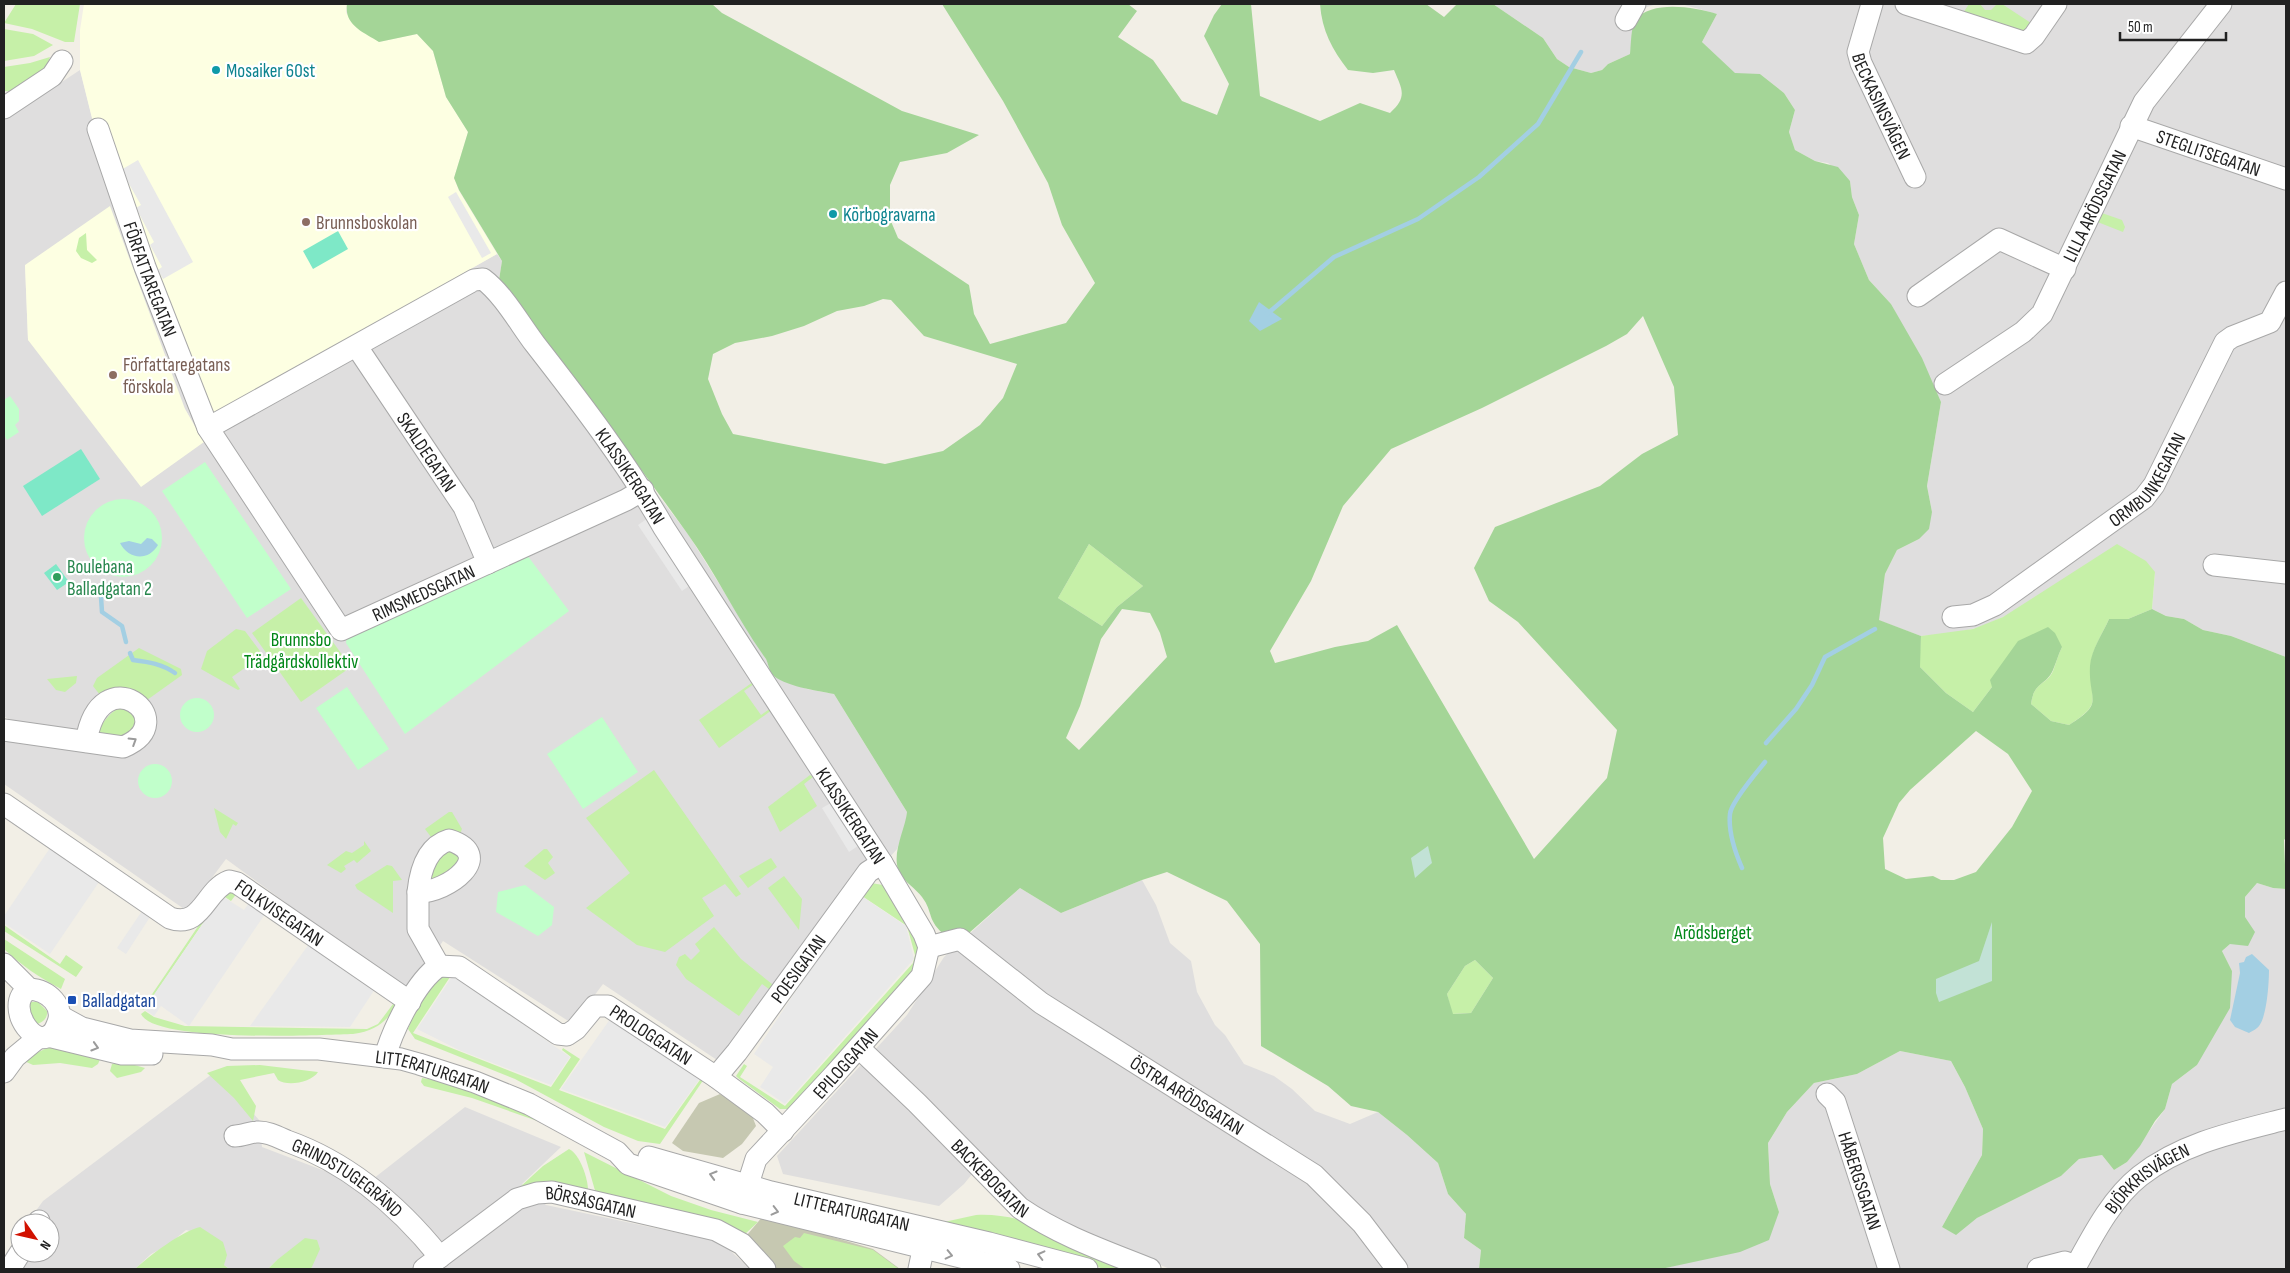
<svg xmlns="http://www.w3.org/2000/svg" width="2290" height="1273" font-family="'Sofia Sans Condensed',sans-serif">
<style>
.residential{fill:#dfdede;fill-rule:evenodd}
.education{fill:#fdffe2}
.construction{fill:#c6c8b1}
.grass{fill:#c6f0a8}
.forest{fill:#a4d597;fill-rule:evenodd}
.wetland{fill:#c2e2d6}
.park{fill:#c1ffcb}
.pitch{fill:#7ee8c7}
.parking{fill:#e9e9e9}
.water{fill:#a3cfe3}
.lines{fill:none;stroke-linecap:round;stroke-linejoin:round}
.stream{stroke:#a3cfe3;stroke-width:4.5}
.minor-casing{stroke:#a8a8a8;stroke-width:23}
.minor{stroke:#fff;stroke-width:21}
.oneway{stroke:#9b9b9b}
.culture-dot{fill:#0f9aa8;stroke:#fff;stroke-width:2}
.education-dot{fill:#8d6e63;stroke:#fff;stroke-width:2}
.leisure-dot{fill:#2e9e5b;stroke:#fff;stroke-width:2}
.transit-dot{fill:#1a4fb4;stroke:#fff;stroke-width:2}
.labels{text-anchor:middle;stroke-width:4.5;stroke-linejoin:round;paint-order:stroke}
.culture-label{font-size:19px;fill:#0d838f;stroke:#fff;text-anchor:start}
.street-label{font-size:19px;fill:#212121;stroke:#fff}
.education-label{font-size:19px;fill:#785e54;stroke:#fff;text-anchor:start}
.leisure-label{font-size:19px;fill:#27864d;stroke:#fff;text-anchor:start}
.park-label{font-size:19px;fill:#028718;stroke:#fff}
.transit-label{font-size:19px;fill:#164399;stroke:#fff;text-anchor:start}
</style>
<rect width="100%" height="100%" fill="#f2efe6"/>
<g class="residential">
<path d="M1493,4H1657L1647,7L1635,20L1630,54L1608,64L1602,70L1591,73L1569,67L1557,59L1543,38Z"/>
<path d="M1681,4H2286V657L2231,636L2203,630L2184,619L2166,616L2152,609L2155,572L2003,617L1981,627L1949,634L1921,636L1878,620L1885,574L1897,550L1919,539L1932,512L1927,486L1941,402L1891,304L1869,280L1854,244L1859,215L1852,197L1850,181L1828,163L1815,161L1795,150L1789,132L1795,110L1784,93L1760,74H1735L1702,42L1717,14Z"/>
<path d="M80,70L92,118L214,414L497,254L502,261L499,280L633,456L654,490L688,534L766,659L772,674L784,681L807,689L834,694L907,812L905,827L897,849L780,982L723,1064L603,984L573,1024L443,941L408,992L226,859L187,911L4,784V738L14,723L4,716V120ZM25,265L185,409L204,443L28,340Z"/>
<path d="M1142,880L1156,905L1170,943L1191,961L1197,992L1215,1025L1225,1035L1244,1064L1274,1076L1292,1089L1315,1111L1350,1124L1378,1112L1407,1135L1438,1163L1448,1194L1466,1214L1464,1238L1481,1250L1479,1269H1170L1085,1234L1033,1205L981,1163L964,1184L939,1206L783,1174L777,1156L907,1015L944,957L1020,888L1061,913Z"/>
<path d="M2257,883L2273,888L2286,889V1269H1661L1694,1261L1779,1212L1770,1184L1768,1143L1787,1112L1814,1083L1857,1074L1900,1051L1951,1061L1965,1087L1983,1129L1982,1155L1942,1227L1956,1234L1977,1218L2061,1176L2079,1159L2102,1155L2114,1170L2127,1162L2165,1109L2172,1084L2197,1065L2232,971L2222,951L2230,944L2245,917V897Z"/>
<path d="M216,1071L259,1120L262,1147L364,1186L465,1107L561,1147L522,1184L546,1205L721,1242L750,1269H311L312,1266L277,1260L268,1269H229L224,1265L226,1252L211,1236L186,1230L168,1245L151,1254L135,1269H4V1256L20,1233V1253H50V1223H27L43,1201Z"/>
</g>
<g class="education">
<path d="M84,4H347L346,13L379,42L417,34L433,51L446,97L468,132L454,178L459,191L497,254L214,414L92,118L80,70V30Z"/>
<path d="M110,206L185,409L204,442L141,487L28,340L25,265Z"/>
</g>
<g class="construction">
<path d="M720,1094L751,1113L756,1126L742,1144L723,1158L683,1151L672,1143L699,1103Z"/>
<path d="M763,1216L873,1249L900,1269H777L747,1235Z"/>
</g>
<g class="grass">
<path d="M16,4H80L74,42H65L32,29L4,23Z"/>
<path d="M1969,4H1980L1985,10H1991L1996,5L1995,4H2002L2031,23L2024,34L1963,13Z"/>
<path d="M4,29L33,34L53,45L34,56L4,61Z"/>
<path d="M50,57L46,68L15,92L4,91V67L30,63Z"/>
<path d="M2099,212L2122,220L2125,227L2123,232L2095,221Z"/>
<path d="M86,233L87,250L97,260L92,263L81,258L76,251L79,238Z"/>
<path d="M1089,544L1143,586L1117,607L1102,626L1058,598Z"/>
<path d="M2117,544L2146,561L2155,572L2152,609L2128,619H2109C2103,633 2091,650 2091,666C2089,701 2105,702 2069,725L2051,721L2031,704C2034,681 2046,686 2053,671C2056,663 2058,655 2062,647L1992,687L1973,712L1946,693L1919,666L1921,636L1973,629L2003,617Z"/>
<path d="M301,598L351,667L301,702L252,633Z"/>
<path d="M236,629L245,631L263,655L232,677L240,689L238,690L201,669L207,651Z"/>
<path d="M139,648L181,669L182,675L147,700L100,695L93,686L97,678Z"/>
<path d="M77,676L76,683L65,692L56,690L47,679Z"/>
<path d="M753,682L754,684L744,691L761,715L771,708L772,710L719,748L699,720Z"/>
<path d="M123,707L139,720L126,740L101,738L99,729C106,719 111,710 123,707Z"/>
<path d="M654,770L741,894L736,897L725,884L702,898L714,916L665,952L637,945L586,908L630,873L586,818Z"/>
<path d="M810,775L813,777L804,784L817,806L780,832L768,807Z"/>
<path d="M214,808L238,823L236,826L233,824L226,839L220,832Z"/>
<path d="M449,812H452L462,829L460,834H437L431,837L425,829Z"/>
<path d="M364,841L371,851L357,863L354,860L344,866L346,869L341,873L327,865L346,851L352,853L364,845Z"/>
<path d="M544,849H547L553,857L548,863L555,873L545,880L524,866Z"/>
<path d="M440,851L460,853L461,864L430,884L428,868Z"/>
<path d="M771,858L777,867L748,888L739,876Z"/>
<path d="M387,865L392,866L402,880L393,881V913L357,889L355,885Z"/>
<path d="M784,876L802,899L799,930L768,888Z"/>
<path d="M871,883L883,885C894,902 918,931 918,952C918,961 913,969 910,978L788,1109H780L738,1078L736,1076L744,1064L747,1066L740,1077L785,1106L913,963L915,955L907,926L859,894Z"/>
<path d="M222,891L237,893L231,901L222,895L144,1010L142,1009Z"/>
<path d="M4,925L60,964L66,955L83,967L76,977L4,931Z"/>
<path d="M714,927L741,959L772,984L775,989L773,992L762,984L739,1016L686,979L676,965L679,957L685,954L691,960L700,951L695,944Z"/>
<path d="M4,939L65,979L61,989C40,978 21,965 4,949Z"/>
<path d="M1475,960L1493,978L1471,1013L1452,1014L1447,994L1465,966Z"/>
<path d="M452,974L413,1033L551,1087L571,1057L562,1050L563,1048L580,1059L559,1090L665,1129L702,1077L706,1076L660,1144L638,1141L604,1127L515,1079L415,1039L408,1029L415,1011L437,977Z"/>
<path d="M31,1002H38L47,1011C48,1018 43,1022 37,1024L24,1013Z"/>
<path d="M393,1004L396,1005V1007C384,1024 374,1031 353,1034C320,1035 154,1043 141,1014L145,1011L154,1017L185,1026L367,1029L378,1024Z"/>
<path d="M49,1047L101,1057L98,1064L92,1068L60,1063L33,1065L22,1060Z"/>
<path d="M112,1064H131L145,1068L141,1072L117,1078L110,1071Z"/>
<path d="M260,1065L318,1072C312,1082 288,1087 278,1080L274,1073L240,1080L256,1106L253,1121L234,1098L207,1073L227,1066Z"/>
<path d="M422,1078C465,1083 508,1105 546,1124L472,1098L424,1086L421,1082Z"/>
<path d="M569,1149C580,1154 588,1179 588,1190L519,1188L543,1166Z"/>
<path d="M584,1152L671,1196L711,1210L758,1222L744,1235L596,1194Z"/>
<path d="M976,1215C1031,1212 1081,1246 1130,1269H1103L1087,1262L944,1222Z"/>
<path d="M200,1227L223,1242L227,1255L224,1265L229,1269H135C149,1256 182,1231 200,1227Z"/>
<path d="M804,1233L873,1250L899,1269H805L794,1261L783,1246L795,1237L800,1238Z"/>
<path d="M305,1238L317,1240L320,1249L311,1269H268L277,1260Z"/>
</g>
<path class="forest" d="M347,4H712L722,13L902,111L979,135L947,153L900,162L890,185V219L898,238L969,285L974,314L990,344L1066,323L1095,283L1062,225L1048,183L1003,101L942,4H1128L1137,11L1118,37L1153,60L1182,101L1217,115L1229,84L1204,36L1214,15L1222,4H1251L1260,96L1320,121L1360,103L1390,113C1408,97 1402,89 1394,70L1373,73L1348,70C1332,49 1322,31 1320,4H1426L1444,17L1457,4H1493L1543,38L1557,59L1569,67L1591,73L1602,70L1608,64L1630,54C1631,44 1631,28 1635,20C1652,0 1693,7 1717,14L1702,42L1735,73L1760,74L1784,93L1795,110L1789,132L1795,150L1815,161L1838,167L1850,181L1852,197L1859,215L1854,244L1869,280L1891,304L1922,358L1941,402L1927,486L1932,512L1929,529L1919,539L1897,550L1885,574L1879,620L1921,636L1920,667L1946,693L1973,712L1992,687L1990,680L2018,641L2048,627L2055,633L2062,647C2058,655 2056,663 2053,670C2046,686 2034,681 2031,704L2051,721L2069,725C2106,702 2088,701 2090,666C2091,650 2103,633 2109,619H2128L2152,609L2166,616L2184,619L2203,630L2231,636L2286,657V838L2284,840L2286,889L2273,888L2257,883L2245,897V917L2255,932L2248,946L2230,944L2222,951L2232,971L2230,1008L2197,1065L2172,1084L2165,1109L2155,1121L2140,1146L2127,1162L2114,1170L2102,1155L2079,1159L2061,1176L1977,1218L1956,1235L1942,1227L1982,1155L1983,1129L1965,1087L1951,1061L1900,1051L1857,1074L1814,1083L1787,1112L1768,1143L1770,1184L1779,1212L1769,1240L1740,1252L1661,1269H1479L1481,1250L1464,1238L1466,1214L1448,1194L1438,1163L1407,1135L1378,1112L1351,1106L1328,1086L1261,1046L1260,944L1227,901L1167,872L1142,880L1061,913L1020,888L969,933L946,936C926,920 934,913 922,897C916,889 905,882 900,874C890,855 905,831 907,812L834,694C819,691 782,686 772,674C769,670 768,663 766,659C737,619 716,573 687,533C626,448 563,363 499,280L502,261L459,190L454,178L468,132L446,97L433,51L417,34L379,42C363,32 344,25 347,4ZM883,299L891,300L924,336L1017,364L1003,398L980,425L943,451L885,464L733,434L722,414L708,379L713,354L735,343L772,336L804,326L837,311L864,306ZM1643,316L1674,387L1678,435L1642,454L1600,486L1495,527L1474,568L1489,601L1518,622L1617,730L1607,778L1534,859L1397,625L1368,641L1335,647L1275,663L1270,651L1311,581L1343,506L1391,449L1482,408L1606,346L1627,334ZM1089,544L1143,586L1117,607L1102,626L1058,598ZM1122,609L1150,613L1160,633L1167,657L1079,750L1066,738L1080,706L1101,639ZM1976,731L2008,754L2032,791L2012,827L1976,872L1954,880H1941L1933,876L1906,879L1885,869L1883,838L1899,803L1910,790ZM1475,960L1493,978L1471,1013L1453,1014L1447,994L1465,966Z"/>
<g class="wetland">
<path d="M1428,846L1432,863L1415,878L1411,858Z"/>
<path d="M1992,922V981L1939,1002L1936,993V979L1979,961Z"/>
</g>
<g class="park">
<path d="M10,396L19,409V421L15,425L19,432L7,440L4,435V400Z"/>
<path d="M205,462L291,589L247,618L162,491Z"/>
<circle cx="123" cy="538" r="39"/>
<path d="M524,551L569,611L405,734L346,643L347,634Z"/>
<path d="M347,687L389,749L358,770L316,708Z"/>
<circle cx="197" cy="715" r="17"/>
<path d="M602,717L638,772L583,809L547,754Z"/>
<circle cx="155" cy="781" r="17"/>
<path d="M525,885L554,907L552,925L538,936L496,912L498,892Z"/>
</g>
<g class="pitch">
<path d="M338,231L348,249L313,269L303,251Z"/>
<path d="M81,449L100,479L42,516L23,486Z"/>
<path d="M56,564L69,582L57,590L44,573Z"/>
</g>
<g class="parking">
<path d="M138,160L193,262L163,279L158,270L162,267L150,245L154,242L136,208L141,205L121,170Z"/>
<path d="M456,192L491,253L482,258L448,197Z"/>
<path d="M648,518L692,584L682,591L638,525Z"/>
<path d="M831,803L858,846L849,852L822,808Z"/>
<path d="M50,848L99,882L50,954L4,923V916Z"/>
<path d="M860,895L906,926L914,959L785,1104L760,1087L773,1067L754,1054Z"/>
<path d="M222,896L244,910L249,903L265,914L189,1026L161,1006L154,1016L144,1009Z"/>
<path d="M142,911L150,917L126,954L117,948Z"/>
<path d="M309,944L375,989L350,1027L250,1026Z"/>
<path d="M453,975L570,1057L551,1085L459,1050L417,1029Z"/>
<path d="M613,1015L701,1077L665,1127L561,1089Z"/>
</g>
<g class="water">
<path d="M1259,302L1282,319L1260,331L1249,321Z"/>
<path d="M147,538L152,539L158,545C148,562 128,559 120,543L129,541L141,544Z"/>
<path d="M2252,954L2269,970C2269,983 2267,1016 2259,1026C2257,1029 2252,1031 2249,1033L2235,1027L2230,1020L2240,973L2239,963L2244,962L2246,957Z"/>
</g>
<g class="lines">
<g class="stream">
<path d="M1267,314L1334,257L1418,219L1479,177L1538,124L1581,52"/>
<path d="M108,585L101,597L102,612L122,626L126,642"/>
<path d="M130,653L133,660C149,662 162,664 175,673"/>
<path d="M1766,743L1796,709L1812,685L1825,657L1875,629"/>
<path d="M1742,868C1735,852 1728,833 1730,814C1731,802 1757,772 1765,762"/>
</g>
<g class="minor-casing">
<g id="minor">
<path id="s1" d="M1872,4L1858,52L1861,63L1915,177"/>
<path d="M1906,4L2026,43L2034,36L2056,4"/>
<path d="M1626,20L1635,4"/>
<path d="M4,108L52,76L62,61"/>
<path id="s2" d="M2131,126L2286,179"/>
<path id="s3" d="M98,129L145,267L208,428L341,630L626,500L643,490"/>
<path d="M1918,296L1999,239L2065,269"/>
<path id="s4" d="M357,347L464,507L488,563"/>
<path id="s5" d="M1945,384L2023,332L2042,314L2144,102L2221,4"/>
<path id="s6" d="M208,428L474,280L483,279C504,295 519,323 535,344C581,403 627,463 664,528L882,863L924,934L929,947L922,976L835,1074L756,1159L742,1203"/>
<path d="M2214,565L2286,573"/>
<path id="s7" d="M1953,617L1973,615L1995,605L2144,498L2154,485L2225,342L2232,337L2270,322L2286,292"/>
<path d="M4,730L123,747C186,721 100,654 86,742"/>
<path id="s8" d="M4,804L170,918C202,929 205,890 229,881L237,883L410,1002"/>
<path d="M449,840C498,855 447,893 418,892C420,872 426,847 449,840Z"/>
<path id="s9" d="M929,947L960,939L1041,1003L1314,1175L1362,1223L1397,1269"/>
<path d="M4,964L29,989C48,990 66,1006 57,1025C42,1063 0,1005 29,989"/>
<path id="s10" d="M439,966L459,967L558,1034L567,1035L576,1029L595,1006H608L716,1077L765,1113L783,1131"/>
<path id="s11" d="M60,1016L82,1028L130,1040L212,1045L232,1049H319L401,1059L419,1064L475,1082L529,1104L617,1152L628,1164L742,1203L1009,1269"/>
<path d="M48,1036L122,1054H152"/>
<path id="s12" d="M859,1048L917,1103L1020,1208C1061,1236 1105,1251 1150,1269"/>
<path d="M385,1057C392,1031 416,981 439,966L418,929V892"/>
<path d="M4,1072L15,1057L38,1038"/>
<path id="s13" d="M716,1077L737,1052L868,872L882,863"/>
<path id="s14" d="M1827,1094L1835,1102L1889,1269"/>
<path id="s15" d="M235,1136C243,1136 250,1132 257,1132C267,1131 278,1137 287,1141C349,1163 399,1206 440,1257"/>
<path id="s16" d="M649,1157L771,1192L989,1243L1087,1269"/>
<path d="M38,1223L39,1221"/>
<path d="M10,1269L20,1253"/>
<path id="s17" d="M424,1269L517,1199L537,1193L552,1192L716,1230L742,1244L765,1269"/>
<path d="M919,1269L926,1236"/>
<path id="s18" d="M2038,1269L2065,1262L2076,1266C2093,1235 2112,1198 2140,1176C2182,1143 2235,1132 2286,1119"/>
</g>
</g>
<use href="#minor" class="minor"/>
</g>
<defs><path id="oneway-chevron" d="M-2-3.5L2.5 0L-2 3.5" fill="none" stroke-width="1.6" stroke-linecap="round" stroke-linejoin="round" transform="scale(1.25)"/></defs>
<g class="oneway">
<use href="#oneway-chevron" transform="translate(133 741) rotate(-32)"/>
<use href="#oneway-chevron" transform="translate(95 1047) rotate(17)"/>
<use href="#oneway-chevron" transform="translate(713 1175) rotate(-164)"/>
<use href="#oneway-chevron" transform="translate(775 1211) rotate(14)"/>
<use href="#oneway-chevron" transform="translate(949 1255) rotate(13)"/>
<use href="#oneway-chevron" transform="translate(1041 1255) rotate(-166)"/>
</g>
<g class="culture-dot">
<circle cx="216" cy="70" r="5"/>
<circle cx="833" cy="214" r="5"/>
</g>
<g class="education-dot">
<circle cx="306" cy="222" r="5"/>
<circle cx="113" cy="375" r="5"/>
</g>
<circle class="leisure-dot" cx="57" cy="577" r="5"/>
<rect class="transit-dot" x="67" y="995" width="10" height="10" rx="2.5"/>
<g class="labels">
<g class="culture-label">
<text x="226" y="77">Mosaiker 60st</text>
<text x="843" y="221">Körbogravarna</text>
</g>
<g class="street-label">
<text dy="7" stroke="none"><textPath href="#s1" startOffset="109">BECKASINSVÄGEN</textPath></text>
<text dy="7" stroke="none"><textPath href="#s2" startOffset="82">STEGLITSEGATAN</textPath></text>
<text dy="7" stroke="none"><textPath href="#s5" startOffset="240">LILLA ARÖDSGATAN</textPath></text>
<text dy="7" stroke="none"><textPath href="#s3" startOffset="159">FÖRFATTAREGATAN</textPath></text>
<text dy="7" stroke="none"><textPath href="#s4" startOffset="126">SKALDEGATAN</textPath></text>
<text dy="7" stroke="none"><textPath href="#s6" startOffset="560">KLASSIKERGATAN</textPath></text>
<text dy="7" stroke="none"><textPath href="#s7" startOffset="244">ORMBUNKEGATAN</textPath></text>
<text dy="7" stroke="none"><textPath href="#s3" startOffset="651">RIMSMEDSGATAN</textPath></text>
<text dy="7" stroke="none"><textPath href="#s6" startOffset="965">KLASSIKERGATAN</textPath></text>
<text dy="7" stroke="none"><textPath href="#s8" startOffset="336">FOLKVISEGATAN</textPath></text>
<text dy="7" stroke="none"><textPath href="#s13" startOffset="136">POESIGATAN</textPath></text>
<text dy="7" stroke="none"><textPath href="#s10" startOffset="254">PROLOGGATAN</textPath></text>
<text transform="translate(845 1063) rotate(-48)" y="7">EPILOGGATAN</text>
<text dy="7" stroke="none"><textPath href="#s11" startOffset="380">LITTERATURGATAN</textPath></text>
<text dy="7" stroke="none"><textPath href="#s9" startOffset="308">ÖSTRA ARÖDSGATAN</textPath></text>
<text dy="7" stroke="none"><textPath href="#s12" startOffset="185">BACKEBOGATAN</textPath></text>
<text dy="7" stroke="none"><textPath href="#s15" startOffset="125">GRINDSTUGEGRÄND</textPath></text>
<text dy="7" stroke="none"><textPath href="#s14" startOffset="94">HÅBERGSGATAN</textPath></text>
<text dy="7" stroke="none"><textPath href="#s18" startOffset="155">BJÖRKRISVÄGEN</textPath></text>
<text dy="7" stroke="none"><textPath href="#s17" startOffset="192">BÖRSÅSGATAN</textPath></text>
<text dy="7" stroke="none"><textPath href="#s16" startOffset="210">LITTERATURGATAN</textPath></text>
</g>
<g class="education-label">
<text x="316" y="229">Brunnsboskolan</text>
<text x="123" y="371">Författaregatans<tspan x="123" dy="22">förskola</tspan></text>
</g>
<g class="leisure-label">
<text x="67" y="573">Boulebana<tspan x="67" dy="22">Balladgatan 2</tspan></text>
</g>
<g class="park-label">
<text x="301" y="646">Brunnsbo<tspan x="301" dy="22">Trädgårdskollektiv</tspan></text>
<text x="1713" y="939">Arödsberget</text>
</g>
<g class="transit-label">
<text x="82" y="1007">Balladgatan</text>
</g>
</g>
<rect width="2290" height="1273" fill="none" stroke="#212121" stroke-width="10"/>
<g transform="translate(35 1238) rotate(124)"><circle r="24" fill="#ffffff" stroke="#a6a6a6"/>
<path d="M0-4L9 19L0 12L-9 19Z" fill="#d11100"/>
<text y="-8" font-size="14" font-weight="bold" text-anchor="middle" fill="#212121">N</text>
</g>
<path d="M2120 32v8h106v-8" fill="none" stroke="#212121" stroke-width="2.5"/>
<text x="2128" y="32" font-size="15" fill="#212121" stroke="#ffffff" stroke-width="4" paint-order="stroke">50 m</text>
</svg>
